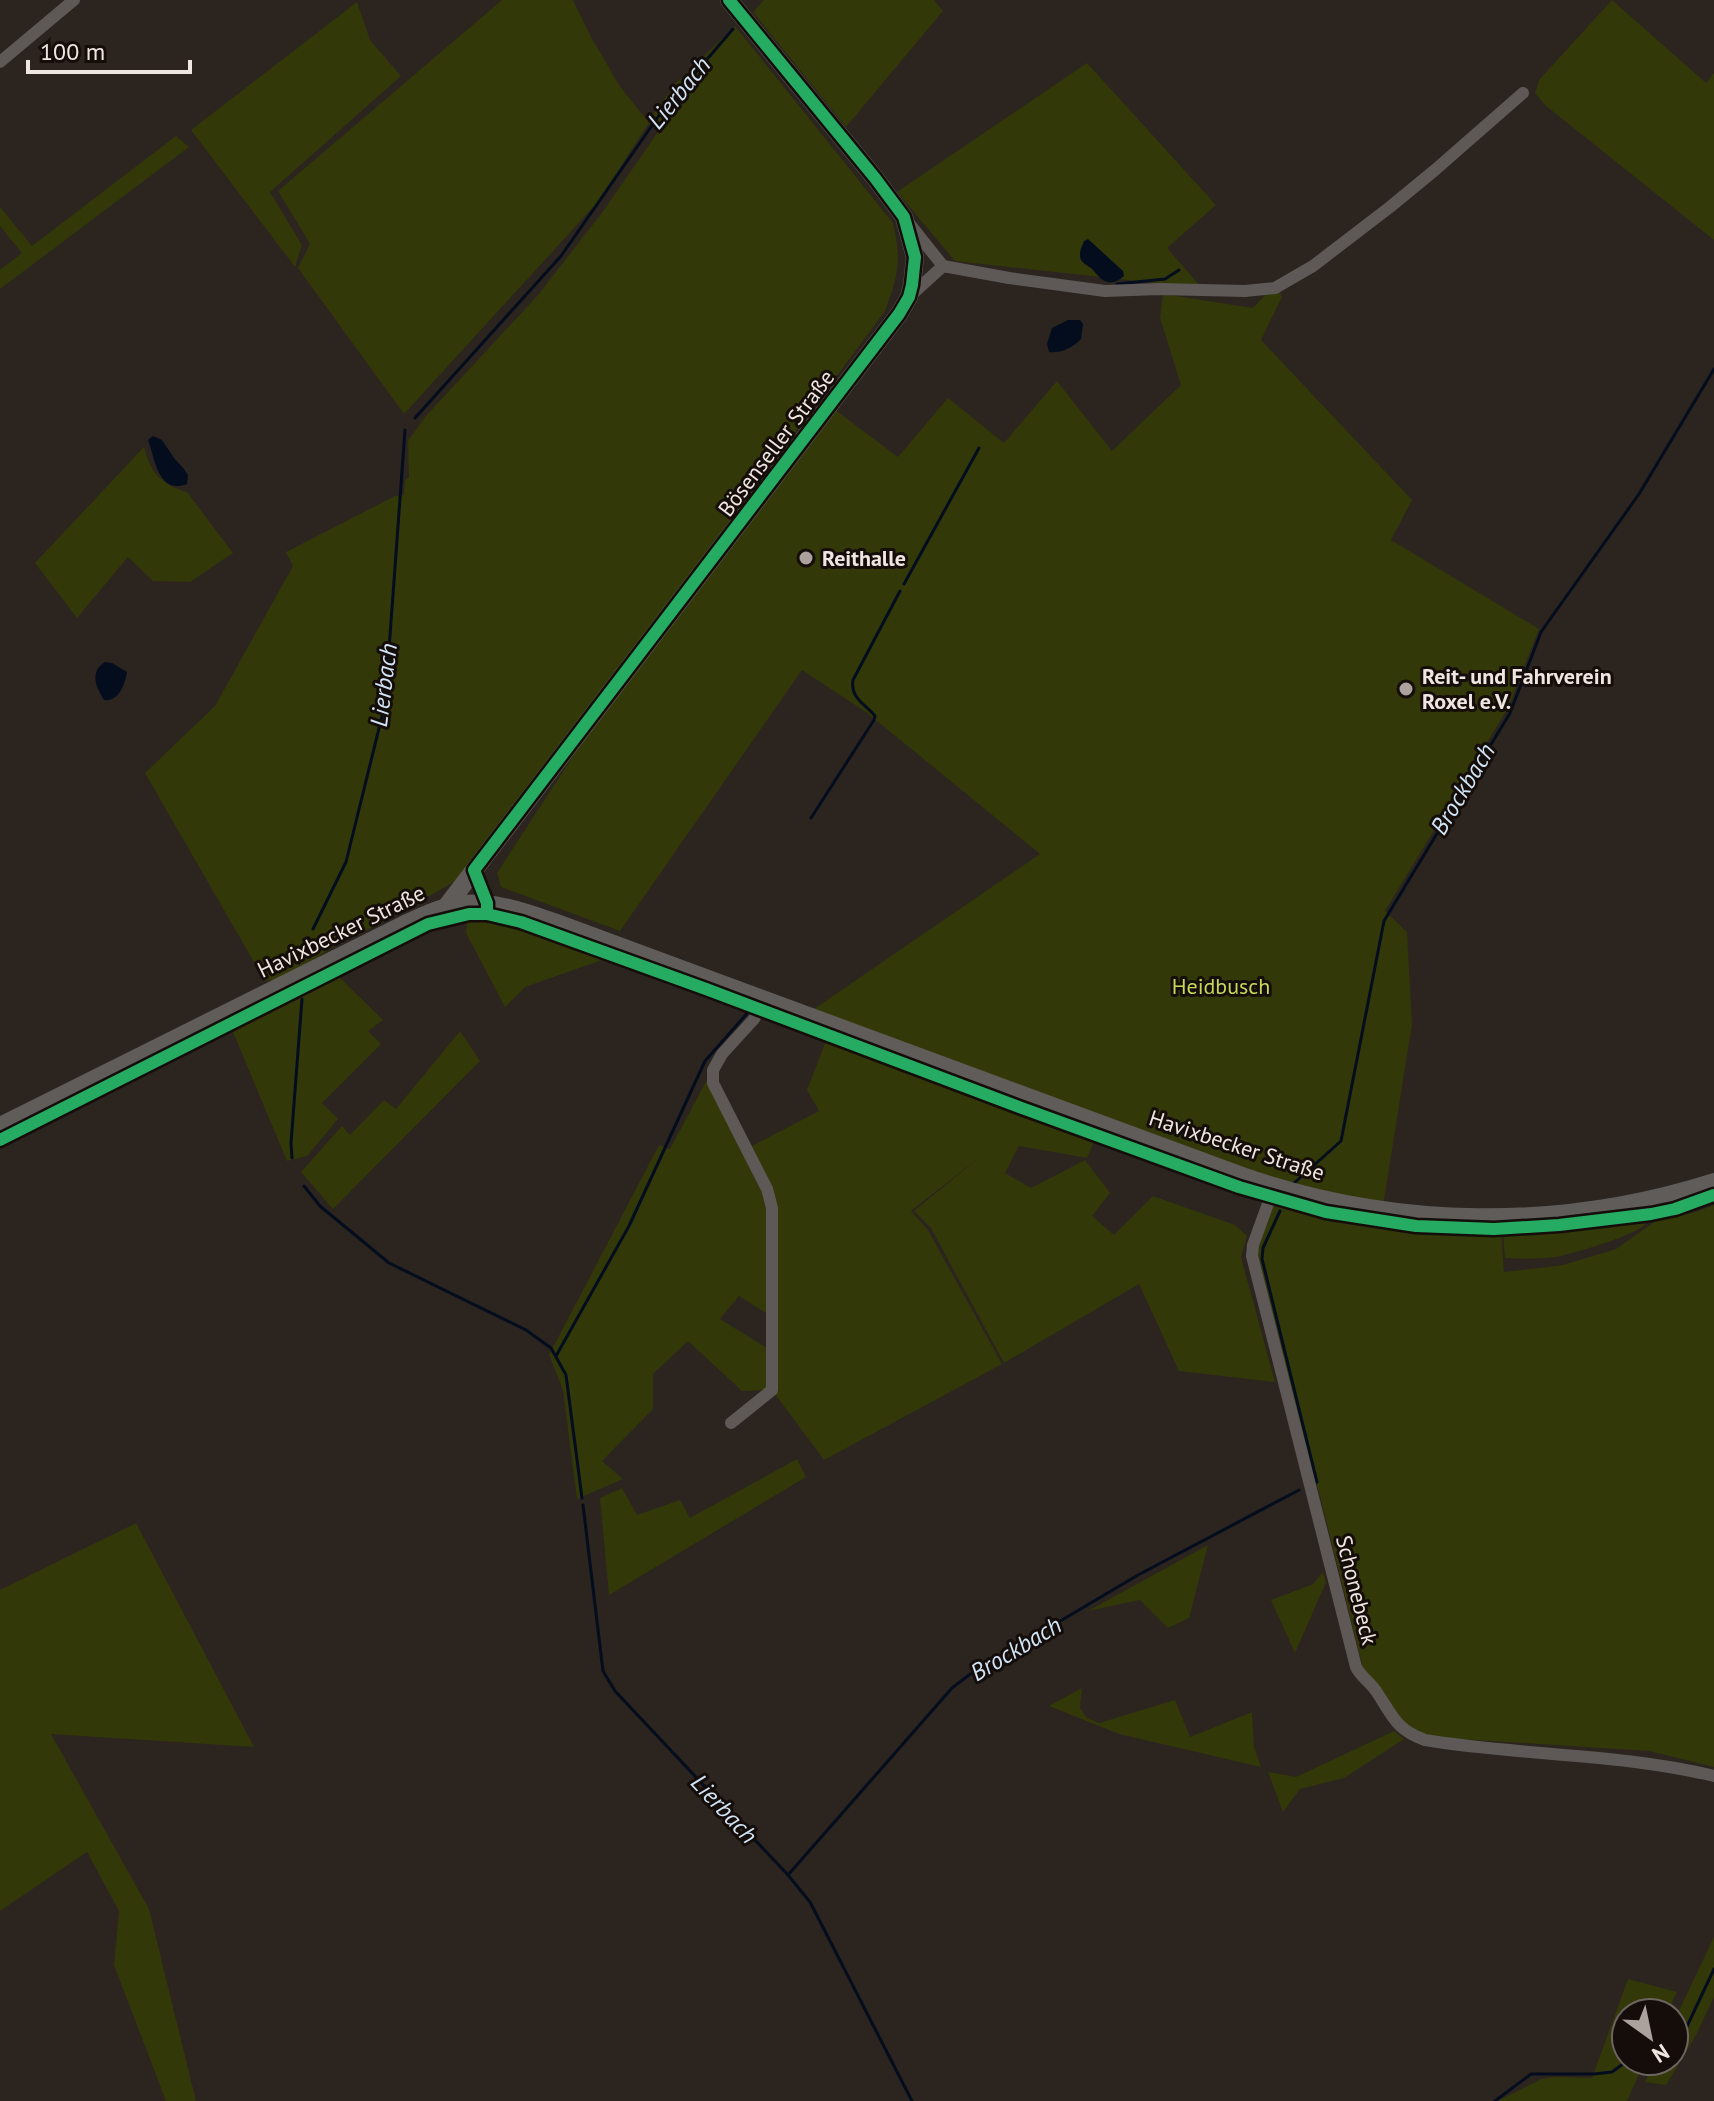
<svg xmlns="http://www.w3.org/2000/svg" width="1714" height="2101" font-family="'PT Sans',sans-serif">
<style>
.green{fill:#333809}
.water{fill:#040d1e}
.lines{fill:none;stroke-linecap:round;stroke-linejoin:round}
.stream{stroke:#040d1e;stroke-width:3}
.street{stroke:#5e5957;stroke-width:12}
.secondary{stroke:#605c5a;stroke-width:18}
.cycleway-casing{stroke:#140d0a;stroke-width:17}
.cycleway{stroke:#26ab63;stroke-width:12}
.poi-dot{fill:#aba29d;stroke:#140d0a;stroke-width:3}
.labels{text-anchor:middle;stroke-width:6;stroke-linejoin:round;paint-order:stroke}
.street-label{font-size:22px;fill:#f0e6e1;stroke:#140d0a}
.poi-label{font-size:22px;font-weight:bold;fill:#f0e6e1;stroke:#140d0a;text-anchor:start}
.park-label{font-size:22px;fill:#c6da58;stroke:#140d0a}
.water-label{font-size:24px;font-style:italic;fill:#d2e5f6;stroke:#140d0a}
</style>
<rect width="100%" height="100%" fill="#2b241f"/>
<g class="green">
<path d="M502,0H573L590,35L619,85L649,123L596,204L404,414L298,268L310,244L278,191Z"/>
<path d="M764,0H934L943,11L846,127L753,12Z"/>
<path d="M1612,0L1706,83L1714,73V240L1546,106L1535,93L1539,80Z"/>
<path d="M357,2L370,40L401,76L270,192L302,245L295,267L191,130Z"/>
<path d="M735,26L893,223C902,260 898,276 885,311L548,766L461,878L381,923L334,946L313,960L275,980L265,981L145,773L215,706L293,566L286,552L395,496L404,495L405,480L409,478L408,441L425,417L538,295L604,210L662,126L653,114L676,83Z"/>
<path d="M1087,63L1216,205L1167,248L1202,288L955,261L897,192Z"/>
<path d="M176,136L189,147L0,289V270L22,253L0,226V207L32,246Z"/>
<path d="M1279,290L1282,297L1261,340L1412,500L1391,540L1539,629L1508,708L1385,911L1407,932L1412,1024L1383,1206L1274,1183L814,1009L1040,854L866,712L802,670L620,931L501,887L497,873L579,747L834,409L898,457L948,398L1004,443L1057,381L1112,451L1181,385L1160,318L1163,294L1253,308L1266,294Z"/>
<path d="M144,447C151,474 161,484 187,492L233,553L190,582L153,581L128,557L77,618L35,563Z"/>
<path d="M482,921L504,925L602,960L525,987L505,1007L466,933L467,922Z"/>
<path d="M339,977L383,1020L368,1031L381,1044L322,1103L338,1119L307,1156L287,1161L233,1032Z"/>
<path d="M460,1031L480,1061L333,1209L301,1172L342,1126L350,1135L384,1100L396,1109Z"/>
<path d="M826,1041L1029,1118L1095,1139L1087,1158L1019,1146L1005,1173L1031,1188L1085,1160L1110,1193L1092,1216L1114,1235L1153,1196L1235,1225L1247,1236L1241,1257L1275,1382L1179,1371L1139,1284L1004,1363L931,1228L914,1211L981,1156L911,1211L928,1230L1002,1364L824,1460L772,1390L778,1207L752,1146L819,1111L807,1090Z"/>
<path d="M709,1076V1085L761,1191L766,1209V1313L739,1296L720,1319L767,1348L768,1390L742,1391L688,1341L653,1374V1409L602,1461L623,1479L577,1499L563,1390L549,1355L659,1145L670,1149Z"/>
<path d="M1274,1202C1346,1225 1426,1231 1501,1231L1504,1272L1563,1265L1616,1249L1654,1222L1696,1212L1714,1205V1767L1649,1751L1427,1737L1409,1731L1364,1672L1320,1496L1293,1403L1257,1259V1246Z"/>
<path d="M1648,1217C1647,1219 1647,1221 1646,1223C1639,1235 1571,1254 1556,1257C1539,1259 1522,1259 1505,1258L1503,1231Z"/>
<path d="M797,1459L806,1477L609,1595L600,1498L622,1488L637,1515L680,1500L690,1518Z"/>
<path d="M136,1523L254,1747L51,1734L149,1909L196,2101H166L114,1965L119,1911L87,1852L0,1911V1590Z"/>
<path d="M1208,1545L1189,1618L1168,1628L1140,1600L1088,1611Z"/>
<path d="M1323,1572L1326,1582L1295,1653L1271,1600L1313,1584Z"/>
<path d="M1082,1688L1080,1708L1087,1718L1099,1723L1175,1700L1190,1737L1252,1712L1254,1747L1261,1767L1119,1734L1049,1706Z"/>
<path d="M1394,1731L1404,1739L1344,1778L1300,1789L1283,1812L1268,1772L1296,1777Z"/>
<path d="M1714,1937V1997L1696,2035L1666,2085L1645,2082L1655,2061H1674V2021Z"/>
<path d="M1628,1979L1677,1992L1667,2013H1626V2061H1645L1627,2101H1498L1541,2079L1555,2077L1592,2078Z"/>
</g>
<g class="water">
<path d="M1088,239L1123,271L1124,276C1108,289 1102,280 1091,268C1089,267 1082,262 1081,260C1078,254 1082,246 1084,241Z"/>
<path d="M1068,320H1080L1083,324L1081,339C1074,347 1060,354 1049,352L1047,344L1052,328Z"/>
<path d="M153,436L162,440L174,458L184,469L188,475L187,484C158,495 155,458 148,440Z"/>
<path d="M105,662L112,663L127,672C125,684 119,702 104,700C96,687 89,672 105,662Z"/>
</g>
<g class="lines">
<g class="stream">
<path d="M1117,284L1165,279L1179,270"/>
<path d="M415,418L561,256L660,114L733,29"/>
<path d="M904,584L979,448"/>
<path d="M811,818L874,720L875,716C865,704 850,698 853,680L900,591"/>
<path d="M313,929L346,862L385,704L405,430"/>
<path d="M299,963L300,955L309,938"/>
<path d="M292,1158L291,1143L302,999"/>
<path d="M1293,1184L1341,1141L1384,921L1510,713L1541,632L1639,494L1714,369"/>
<path d="M304,1186L320,1206L389,1263L526,1330L551,1348L566,1375L582,1498"/>
<path d="M1280,1211L1263,1248L1262,1259L1317,1482"/>
<path d="M556,1356L629,1226L705,1061L750,1010"/>
<path d="M583,1505L603,1671L615,1691L788,1875L810,1902L912,2101"/>
<path d="M788,1875L952,1688L969,1675L1138,1575L1299,1490"/>
<path d="M1682,2037L1714,1969"/>
<path d="M1495,2101L1531,2074H1594L1612,2072L1627,2061"/>
</g>
<g class="street">
<path d="M0,62L74,0"/>
<path d="M908,222L943,266L909,297"/>
<path d="M943,266L1009,278L1105,291L1159,289L1245,291L1275,288L1313,266L1390,207L1435,170L1523,93"/>
<path d="M1274,1187L1253,1245L1252,1256L1356,1667C1361,1677 1370,1682 1376,1691C1393,1716 1395,1729 1425,1740C1521,1756 1619,1753 1714,1776"/>
<path d="M731,1423L772,1390V1208L767,1189L713,1083V1070L722,1054L754,1019L764,1000"/>
</g>
<g class="secondary">
<path d="M446,907L899,314L909,297L912,285L915,257L904,217L875,178L729,0"/>
<path d="M0,1126L403,925C416,919 430,912 444,908C482,896 518,910 554,922L1242,1176C1394,1229 1560,1231 1714,1182"/>
</g>
<g class="cycleway-casing">
<g id="cycleway">
<path d="M487,914V903L474,870L899,314L909,297L912,285L915,257L904,217L875,178L729,0"/>
<path d="M0,1140L428,924L469,914H487L521,922L706,989L1019,1107L1239,1187L1326,1212L1416,1226L1494,1229L1559,1225L1651,1214L1675,1209L1714,1195"/>
</g>
</g>
<use href="#cycleway" class="cycleway"/>
</g>
<g class="poi-dot">
<circle cx="806" cy="558" r="8"/>
<circle cx="1406" cy="689" r="8"/>
</g>
<g class="labels">
<g class="street-label">
<text transform="translate(776 443) rotate(-53)" y="8">Bösenseller Straße</text>
<text transform="translate(341 931) rotate(-26)" y="8">Havixbecker Straße</text>
<text transform="translate(1237 1145) rotate(18)" y="8">Havixbecker Straße</text>
<text transform="translate(1357 1590) rotate(76)" y="8">Schonebeck</text>
</g>
<g class="poi-label">
<text x="822" y="566">Reithalle</text>
<text x="1422" y="684">Reit- und Fahrverein<tspan x="1422" dy="25">Roxel e.V.</tspan></text>
</g>
<g class="park-label">
<text x="1221" y="994">Heidbusch</text>
</g>
<g class="water-label">
<text transform="translate(679 93) rotate(-51)" y="8">Lierbach</text>
<text transform="translate(384 685) rotate(-83)" y="8">Lierbach</text>
<text transform="translate(1463 789) rotate(-59)" y="8">Brockbach</text>
<text transform="translate(1016 1649) rotate(-31)" y="8">Brockbach</text>
<text transform="translate(724 1809) rotate(47)" y="8">Lierbach</text>
</g>
</g>
<g transform="translate(1650 2037) rotate(147)"><circle r="38" fill="#140d0a" stroke="#6c6460" stroke-width="2"/>
<path d="M0-6L14 30L0 20L-14 30Z" fill="#aba29d"/>
<text y="-12" font-size="22" font-weight="bold" text-anchor="middle" fill="#f0e6e1">N</text>
</g>
<path d="M28 60v12h162v-12" fill="none" stroke="#f0e6e1" stroke-width="4"/>
<text x="40" y="60" font-size="24" fill="#f0e6e1" stroke="#140d0a" stroke-width="6" paint-order="stroke">100 m</text>
</svg>
